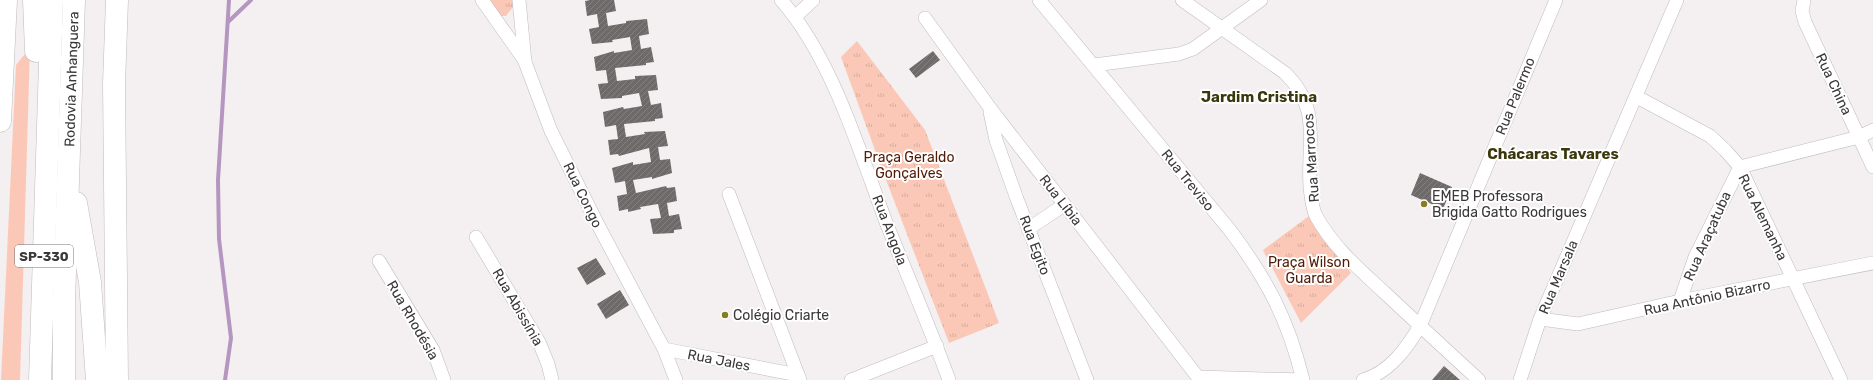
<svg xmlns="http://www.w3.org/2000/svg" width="1873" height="380" font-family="Rubik,sans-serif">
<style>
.green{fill:#fbc8b7}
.park{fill:url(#park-tufts)}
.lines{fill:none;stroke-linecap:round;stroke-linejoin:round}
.stream{stroke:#b496c0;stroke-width:4}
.building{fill:url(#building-hatch)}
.minor-casing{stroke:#c0bbbd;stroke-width:14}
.trunk-casing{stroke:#c0bbbd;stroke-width:23}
.motorway-casing{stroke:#c0bbbd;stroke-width:23}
.minor{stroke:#fff;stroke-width:13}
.trunk{stroke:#fff;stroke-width:22}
.motorway{stroke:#fff;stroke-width:22}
.poi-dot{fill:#877d23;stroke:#fff;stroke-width:1.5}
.labels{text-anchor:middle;stroke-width:4;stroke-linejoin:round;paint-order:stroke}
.shield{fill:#fff;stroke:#757474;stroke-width:1}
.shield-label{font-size:13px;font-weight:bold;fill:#3a3839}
.street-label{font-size:14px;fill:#3a3839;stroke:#fff}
.park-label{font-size:14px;fill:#521b06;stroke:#fff}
.poi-label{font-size:14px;fill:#3a3839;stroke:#fff;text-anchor:start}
.neighbourhood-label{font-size:15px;font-weight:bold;fill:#3c380d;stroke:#fff}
</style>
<defs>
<pattern id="park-tufts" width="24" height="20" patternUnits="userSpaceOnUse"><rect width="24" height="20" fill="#fbc8b7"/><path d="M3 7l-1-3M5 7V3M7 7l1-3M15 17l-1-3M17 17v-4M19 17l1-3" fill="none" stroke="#d8ad9e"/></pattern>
<pattern id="building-hatch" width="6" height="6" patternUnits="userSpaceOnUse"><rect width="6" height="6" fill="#6f6a6a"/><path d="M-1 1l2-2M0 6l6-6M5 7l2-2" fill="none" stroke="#848080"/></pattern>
</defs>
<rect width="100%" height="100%" fill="#f4eff0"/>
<path class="green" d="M30,48L20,380H1L16,65Z"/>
<g class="park">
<path d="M487,0H516L513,7L506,16H500Z"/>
<path d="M857,41L925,130L999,323L949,343L883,172L841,57Z"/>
<path d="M1309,216L1351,273L1301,323L1263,250Z"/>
</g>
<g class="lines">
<g class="stream">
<path d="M228,22L251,0"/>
<path d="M225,380L231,338L219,239L218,180L229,0"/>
</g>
</g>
<g class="building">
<path d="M590,0H614L616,11L606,13L608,26L626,23V21L647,19L649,34L639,36L641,49L651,47L654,62L646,63V65L615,68L617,81L635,79V76L656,75L658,90L648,91L651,105L661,103L663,118L655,119V121L624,124L626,137L645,134L644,132L665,131L668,146L658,147L660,160L670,159L672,173L652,179V177L633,180L636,193L666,186L667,188L675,187L677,201L667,203L669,216L679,214L682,229L674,230V233L653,234L650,219L661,218L658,204L640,207L641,209L628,212V209L619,211L617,196L627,194L625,181L615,183L612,168L633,162V165L651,162L649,148L619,156L618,154L610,155L608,140L618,139L616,125L605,127L603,112L623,107L624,109L642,106L639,93L622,96V98L601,99L598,84L608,83L606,70L596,71L594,57L614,51V53L632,50L630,37L612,40L613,42L592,44L589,29L599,27L597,14L587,16L585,1Z"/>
<path d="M933,51L940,60L916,78L909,69Z"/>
<path d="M1420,173L1452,187L1443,209L1411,195Z"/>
<path d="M596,258L606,274L587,285L577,268Z"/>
<path d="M620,290L629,305L606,319L597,304Z"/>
<path d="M1444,366L1460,380H1432Z"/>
</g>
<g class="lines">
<g class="minor-casing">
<g id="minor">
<path d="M482,0L525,61"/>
<path d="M519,0L525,62L551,131L596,221L664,349L676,380"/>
<path d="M781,0C832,58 859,150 886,222C907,275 930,327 949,380"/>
<path d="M1039,0L1229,229C1267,279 1288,319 1303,380"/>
<path d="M1182,0L1285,73C1322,109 1307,142 1310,187C1311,196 1312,208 1316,216C1333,247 1360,270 1385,293C1416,322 1447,351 1479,380"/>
<path d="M1804,0L1802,11L1805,22L1873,167"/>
<path d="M796,16L813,0"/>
<path d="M925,18L990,108L1200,380"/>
<path d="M1094,65L1179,54L1193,49L1261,0"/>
<path d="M1637,97L1710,136L1725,150L1740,167L1841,380"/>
<path d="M990,112L996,140L1017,199L1087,380"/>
<path d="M729,194L800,380"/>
<path d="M1028,229L1064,205"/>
<path d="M476,237L539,342L548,364L552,380"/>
<path d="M379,261L433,350L444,380"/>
<path d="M1680,301L1695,257L1740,167L1859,137L1873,130"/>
<path d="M1540,319L1578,324L1680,301L1873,263"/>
<path d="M664,349L798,375"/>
<path d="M1198,377L1302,380"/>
<path d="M851,380L937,346"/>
<path d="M1363,380C1390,372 1406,349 1420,326L1556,0"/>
<path d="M1520,380L1540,319L1677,0"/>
</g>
</g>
<g class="trunk-casing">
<g id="trunk">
<path d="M0,121L6,0"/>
<path d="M117,380L114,84L117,0"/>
</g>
</g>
<g class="motorway-casing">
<g id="motorway">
<path d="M34,0L36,51"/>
<path d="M76,203L90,282L97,380"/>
<path d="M40,380L52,0"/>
<path id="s1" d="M64,380V302L74,0"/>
</g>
</g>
<use href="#minor" class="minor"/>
<use href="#trunk" class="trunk"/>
<use href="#motorway" class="motorway"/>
</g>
<g class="poi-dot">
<circle cx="1424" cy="204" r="4"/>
<circle cx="725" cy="315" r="4"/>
</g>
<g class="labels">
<rect class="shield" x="15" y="245" width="58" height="22" rx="3"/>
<g class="shield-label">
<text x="44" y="261">SP-330</text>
</g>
<g class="street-label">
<text dy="5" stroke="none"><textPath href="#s1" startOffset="301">Rodovia Anhanguera</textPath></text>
<text transform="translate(1834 84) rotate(65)" y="5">Rua China</text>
<text transform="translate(1515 96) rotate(-68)" y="5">Rua Palermo</text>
<text transform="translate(1311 158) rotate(-94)" y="5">Rua Marrocos</text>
<text transform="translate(1188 180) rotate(51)" y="5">Rua Treviso</text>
<text transform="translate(583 195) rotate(64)" y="5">Rua Congo</text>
<text transform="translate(1061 200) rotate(52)" y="5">Rua Líbia</text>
<text transform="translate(1763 217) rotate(64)" y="5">Rua Alemanha</text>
<text transform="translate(890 230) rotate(69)" y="5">Rua Angola</text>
<text transform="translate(1707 236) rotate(-66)" y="5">Rua Araçatuba</text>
<text transform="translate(1035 245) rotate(69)" y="5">Rua Egito</text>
<text transform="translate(1558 277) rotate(-67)" y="5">Rua Marsala</text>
<text transform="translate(1707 297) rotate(-12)" y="5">Rua Antônio Bizarro</text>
<text transform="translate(518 307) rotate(60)" y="5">Rua Abissínia</text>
<text transform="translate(413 320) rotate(60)" y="5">Rua Rhodésia</text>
<text transform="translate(719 360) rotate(11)" y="5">Rua Jales</text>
</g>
<g class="park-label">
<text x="909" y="162">Praça Geraldo<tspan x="909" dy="16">Gonçalves</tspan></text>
<text x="1309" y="267">Praça Wilson<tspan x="1309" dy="16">Guarda</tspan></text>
</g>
<g class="poi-label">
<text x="1432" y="201">EMEB Professora<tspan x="1432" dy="16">Brigida Gatto Rodrigues</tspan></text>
<text x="733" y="320">Colégio Criarte</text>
</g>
<g class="neighbourhood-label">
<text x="1259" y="102">Jardim Cristina</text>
<text x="1553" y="159">Chácaras Tavares</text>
</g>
</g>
</svg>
